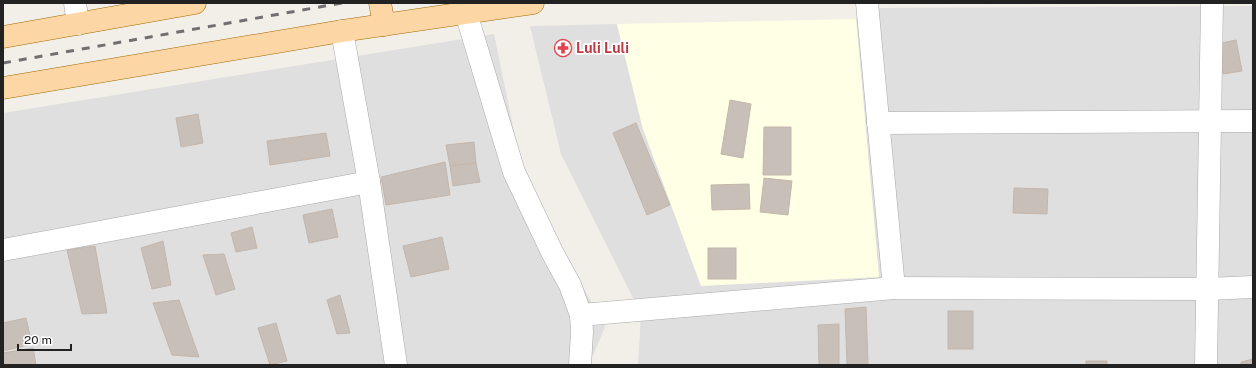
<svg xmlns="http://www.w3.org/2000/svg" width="1256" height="368" font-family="'Public Sans',sans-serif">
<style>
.residential{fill:#e0dfdf}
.education{fill:#ffffe5}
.building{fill:#c7bfb8;stroke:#c4b6ab}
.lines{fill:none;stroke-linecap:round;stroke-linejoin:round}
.minor-casing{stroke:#a9a9a9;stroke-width:23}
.major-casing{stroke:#a06b00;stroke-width:23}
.minor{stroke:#fff;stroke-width:22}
.major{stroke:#fcd6a4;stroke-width:22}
.rail{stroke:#707070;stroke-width:3;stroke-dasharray:8 8;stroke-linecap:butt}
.labels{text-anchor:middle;stroke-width:3.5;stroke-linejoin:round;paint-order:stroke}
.health-label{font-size:14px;font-weight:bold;fill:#be3a42;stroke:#fff;text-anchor:start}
</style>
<rect width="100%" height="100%" fill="#f2efe9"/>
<g class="residential">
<path d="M1253,6V365H638L641,314L561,154L530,26L617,24L643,129L879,277L856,19L879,8Z"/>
<path d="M494,34L524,180L605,327L589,365H3V113Z"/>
</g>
<path class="education" d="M856,19L879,277L701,286L643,129L617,24Z"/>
<g class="building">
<path d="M1236,40L1242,71L1223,74L1217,44Z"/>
<path d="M730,100L751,104L743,158L721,154Z"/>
<path d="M198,114L203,143L181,147L176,118Z"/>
<path d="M636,123L670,205L647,215L613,133Z"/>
<path d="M764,127H791V175H763Z"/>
<path d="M326,133L330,156L270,165L267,141Z"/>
<path d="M474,142L476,163L450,166L446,145Z"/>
<path d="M445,162L450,195L386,205L381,177Z"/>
<path d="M476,163L480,182L453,186L450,166Z"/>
<path d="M764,178L792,181L788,215L760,212Z"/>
<path d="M749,184L750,209L712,210L711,185Z"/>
<path d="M1014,188L1048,189L1047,214L1013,213Z"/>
<path d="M332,209L338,237L309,243L303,215Z"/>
<path d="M252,227L257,248L236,252L231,233Z"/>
<path d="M442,237L449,269L411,277L403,246Z"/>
<path d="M163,241L171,285L152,289L141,248Z"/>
<path d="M95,246L107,313L82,314L67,250Z"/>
<rect x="708" y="248" width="28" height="31"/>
<path d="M224,254L235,289L216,295L203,255Z"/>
<path d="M340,295L350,333L337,334L327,300Z"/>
<path d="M179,300L199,357L172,355L153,303Z"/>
<path d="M866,307L868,365H847L845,309Z"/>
<rect x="948" y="311" width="25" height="38"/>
<path d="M26,318L32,344L3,351V323Z"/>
<path d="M276,323L287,361L270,365L258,328Z"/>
<path d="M839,324V365H819L818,325Z"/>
<path d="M33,348L36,365H4L3,353Z"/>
<path d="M1253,359V365H1241V362Z"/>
<rect x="1086" y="361" width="21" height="4"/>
</g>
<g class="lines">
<g class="minor-casing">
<g id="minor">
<path d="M75,3L78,24"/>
<path d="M463,3L514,172L552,252L570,285L581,315L582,332L580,365"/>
<path d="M867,3L894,288"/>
<path d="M342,31L369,182L396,365"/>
<path d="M878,123L1253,121"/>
<path d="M3,250L369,182"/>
<path d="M581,315L894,288L1208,289L1253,287"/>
<path d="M1206,365L1212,3"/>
</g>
</g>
<g class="major-casing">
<g id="major">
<path d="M380,3L384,25"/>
<path d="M3,37L195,3"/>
<path d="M3,88L342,31L533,3"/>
</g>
</g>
<use href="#minor" class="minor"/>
<use href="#major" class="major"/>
<path class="rail" d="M3,63L342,3"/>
</g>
<defs>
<g id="pharmacy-ring" transform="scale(0.9)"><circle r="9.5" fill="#fff" stroke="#e0444e" stroke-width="1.5"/><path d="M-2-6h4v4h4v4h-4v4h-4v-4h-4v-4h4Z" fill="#e0444e"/></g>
</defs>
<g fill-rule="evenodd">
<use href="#pharmacy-ring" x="563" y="48"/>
</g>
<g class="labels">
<g class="health-label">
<text x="576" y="53">Luli Luli</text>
</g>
</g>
<rect width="1256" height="368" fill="none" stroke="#222222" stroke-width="8"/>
<path d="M18 344v6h53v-6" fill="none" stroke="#222222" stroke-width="2"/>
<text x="24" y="344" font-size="12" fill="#222222" stroke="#ffffff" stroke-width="3" paint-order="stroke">20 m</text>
</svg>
